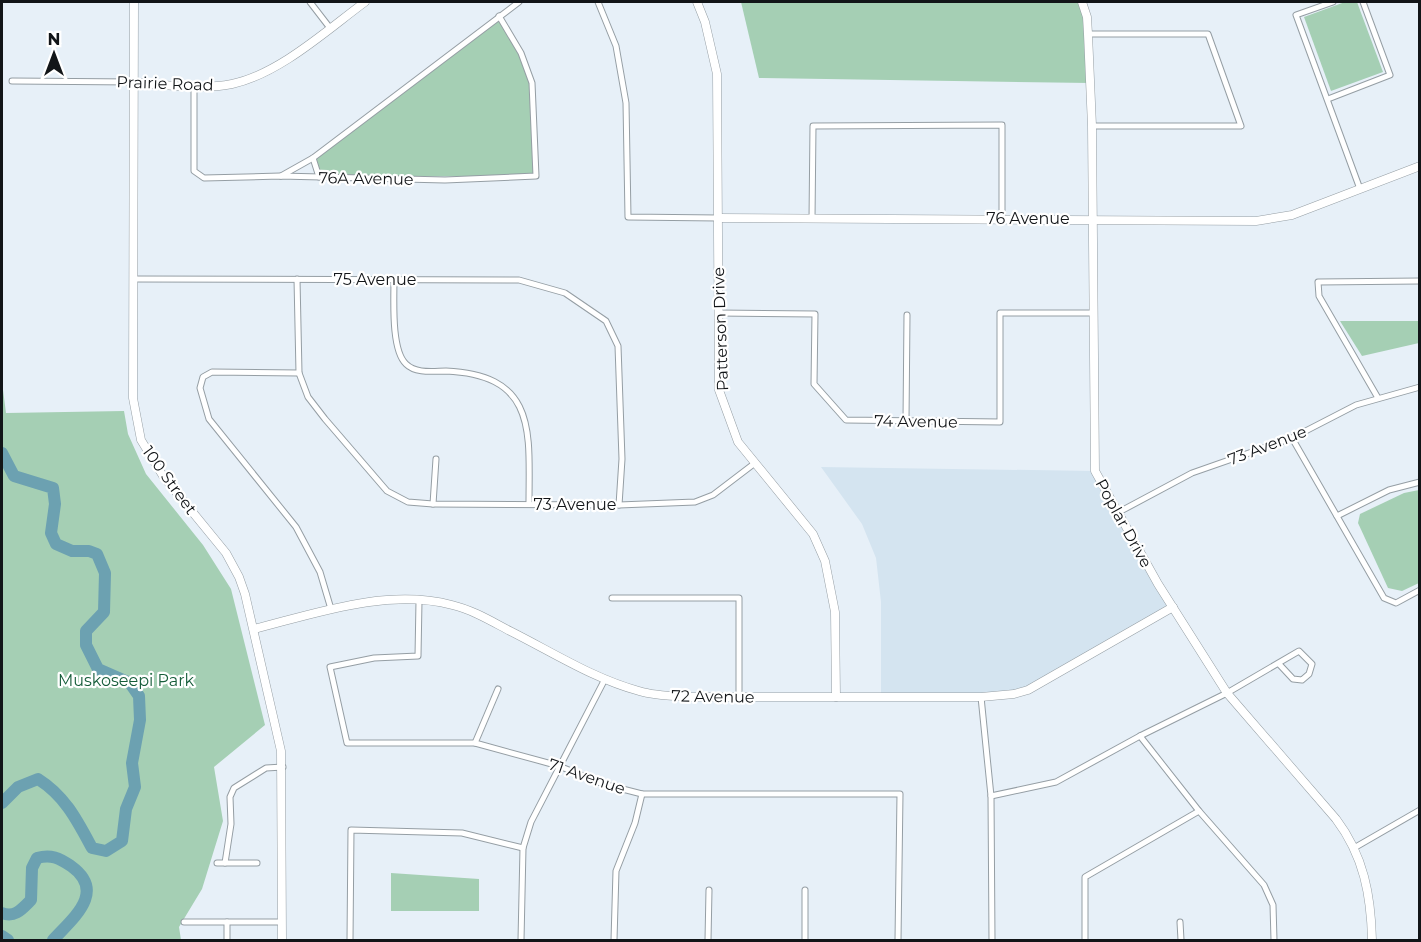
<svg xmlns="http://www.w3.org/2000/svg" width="1421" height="942" font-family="Montserrat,sans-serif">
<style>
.built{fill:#d4e4f0}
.green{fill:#a5cfb4}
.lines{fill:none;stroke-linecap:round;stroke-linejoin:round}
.river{stroke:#6ca1b1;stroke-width:12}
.street-casing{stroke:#959ea4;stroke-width:7}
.secondary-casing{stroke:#959ea4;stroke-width:9}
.street{stroke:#fff;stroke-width:5}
.secondary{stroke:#fff;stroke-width:8}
.labels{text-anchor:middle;stroke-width:4.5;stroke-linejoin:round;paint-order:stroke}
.street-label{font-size:16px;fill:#121518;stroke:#fff}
.park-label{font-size:16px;fill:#165d3a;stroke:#fff}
</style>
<rect width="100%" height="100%" fill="#e7f0f8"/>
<path class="built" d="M821,467L1095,471L1173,607L1014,694L881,697V602L876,558L862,524Z"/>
<g class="green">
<path d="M741,2H1082L1090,83L759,78Z"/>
<path d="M1345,2H1357L1383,72L1331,91L1304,17Z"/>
<path d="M499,16L521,53L532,83L536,176L319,177L313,158Z"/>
<path d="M1340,321H1419V343L1362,356Z"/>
<path d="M2,382L6,413L124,411L128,434L146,474L203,545L231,589L265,725L214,767L223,821L202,889L179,927L181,940H2Z"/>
<path d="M1419,490V583L1402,591L1388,588L1358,523L1360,514L1404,493Z"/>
<path d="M391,873L479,879V911H391Z"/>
</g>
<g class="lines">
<g class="river">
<path d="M2,453L14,476L53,488L55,504L51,533L56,544L72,551H89L97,554L105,573L104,612L86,631V645L98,669L130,683L139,696L140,720L132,763L135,787L126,809L122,841L106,851L92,848C77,820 65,796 38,779L18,787L2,803"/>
<path d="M2,913C15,918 22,909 31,900L32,868L37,858C51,854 59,858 71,866C107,892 73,918 53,940"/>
<path d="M2,936L8,940"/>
</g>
<g class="street-casing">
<g id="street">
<path d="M310,2L330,28"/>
<path d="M598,2L616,46L626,103L628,217L718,218"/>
<path d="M1333,2L1296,15L1360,189"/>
<path d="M1088,34H1208L1241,126H1092"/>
<path d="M12,81L134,82"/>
<path d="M194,86V171L204,178L280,176L445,180L536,176L532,83L521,53L499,16"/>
<path d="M1328,99L1390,75L1363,2"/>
<path d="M313,158L319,177"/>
<path d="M281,176L313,158L519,2"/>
<path d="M812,219L813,126L1002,125V218"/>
<path d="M133,279L519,280L565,293L606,321L618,346L622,459L619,505"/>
<path d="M297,279L299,373L308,397L325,419L387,491L408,502L433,504L619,505L695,502L713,495L755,463"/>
<path d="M394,279C394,300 391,350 406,364C416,374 434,371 446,371C538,375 529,433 529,504"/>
<path d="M718,313L815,314L814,384L846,420L1000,422V313H1092"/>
<path d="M299,373L212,372L203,377L200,388L209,419L296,527L320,572L331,609"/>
<path d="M1378,398L1319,296L1318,282L1420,281"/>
<path d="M906,420L907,315"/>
<path d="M1292,438L1384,598L1396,603L1420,590"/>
<path d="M433,504L436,459"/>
<path d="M1119,512L1192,473L1292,438L1356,405L1420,387"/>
<path d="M1337,516L1389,490L1420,482"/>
<path d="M612,598H739V697"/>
<path d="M419,601L418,656L374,658L330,667L347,743H475L559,766L603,784L642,794H900L898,940"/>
<path d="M981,697L991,796L992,940"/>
<path d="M1140,736L1199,811L1264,885L1273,905L1274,940"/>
<path d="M475,743L498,689"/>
<path d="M991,796L1056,782L1140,736L1227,693L1299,651L1312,664L1309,674L1302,680L1293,679L1279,664"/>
<path d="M1354,848L1420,810"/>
<path d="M217,863H257"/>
<path d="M225,863L231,824L230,797L234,788L266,768L283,767"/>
<path d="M805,890V940"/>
<path d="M184,922H282"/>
<path d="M1180,922L1181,940"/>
<path d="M227,940V922"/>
<path d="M350,940L351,830L462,833L523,848"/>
<path d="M521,940L523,848L531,822L605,679"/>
<path d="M614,940L616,871L635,823L642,794"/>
<path d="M708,940L709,890"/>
<path d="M1085,940V877L1199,811"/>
</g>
</g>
<g class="secondary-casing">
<g id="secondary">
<path d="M134,2L133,398L141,440L163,476L226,553L239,577L245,594L281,751L282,940"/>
<path d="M697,2L705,22L717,74L719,390L738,442L813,534L825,561L835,612L836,697"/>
<path d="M1082,2L1087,17L1088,34L1092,126L1095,471L1158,584L1227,693L1336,819C1364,856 1371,896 1372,940"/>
<path d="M134,82C164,85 203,90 232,84C279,74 327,30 365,2"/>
<path d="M718,218L1256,221L1292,215L1420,166"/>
<path d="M254,629C317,613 387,588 452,605C473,610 491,621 510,631C552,652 594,679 639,691C655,696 672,696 689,697H981L1014,694L1028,690L1173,607"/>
</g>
</g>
<use href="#street" class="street"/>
<use href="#secondary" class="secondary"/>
</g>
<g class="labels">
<g class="street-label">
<text transform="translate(165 83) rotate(2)" y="6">Prairie Road</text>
<text transform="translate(366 178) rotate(1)" y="6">76A Avenue</text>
<text x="1028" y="224">76 Avenue</text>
<text x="375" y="285">75 Avenue</text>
<text transform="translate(720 329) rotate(-92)" y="6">Patterson Drive</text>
<text transform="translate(916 421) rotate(1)" y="6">74 Avenue</text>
<text transform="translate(1267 445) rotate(-21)" y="6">73 Avenue</text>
<text transform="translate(170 480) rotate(54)" y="6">100 Street</text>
<text x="575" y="510">73 Avenue</text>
<text transform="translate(1124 523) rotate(61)" y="6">Poplar Drive</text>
<text transform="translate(713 696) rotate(1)" y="6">72 Avenue</text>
<text transform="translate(587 776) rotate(19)" y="6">71 Avenue</text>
</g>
<g class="park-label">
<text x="126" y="686">Muskoseepi Park</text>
</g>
</g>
<rect width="1421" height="942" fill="none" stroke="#121518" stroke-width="6"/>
<g transform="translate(54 54)" stroke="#ffffff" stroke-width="4.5" paint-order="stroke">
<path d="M0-4.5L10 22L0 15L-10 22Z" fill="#121518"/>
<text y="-9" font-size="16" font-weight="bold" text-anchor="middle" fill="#121518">N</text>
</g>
</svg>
